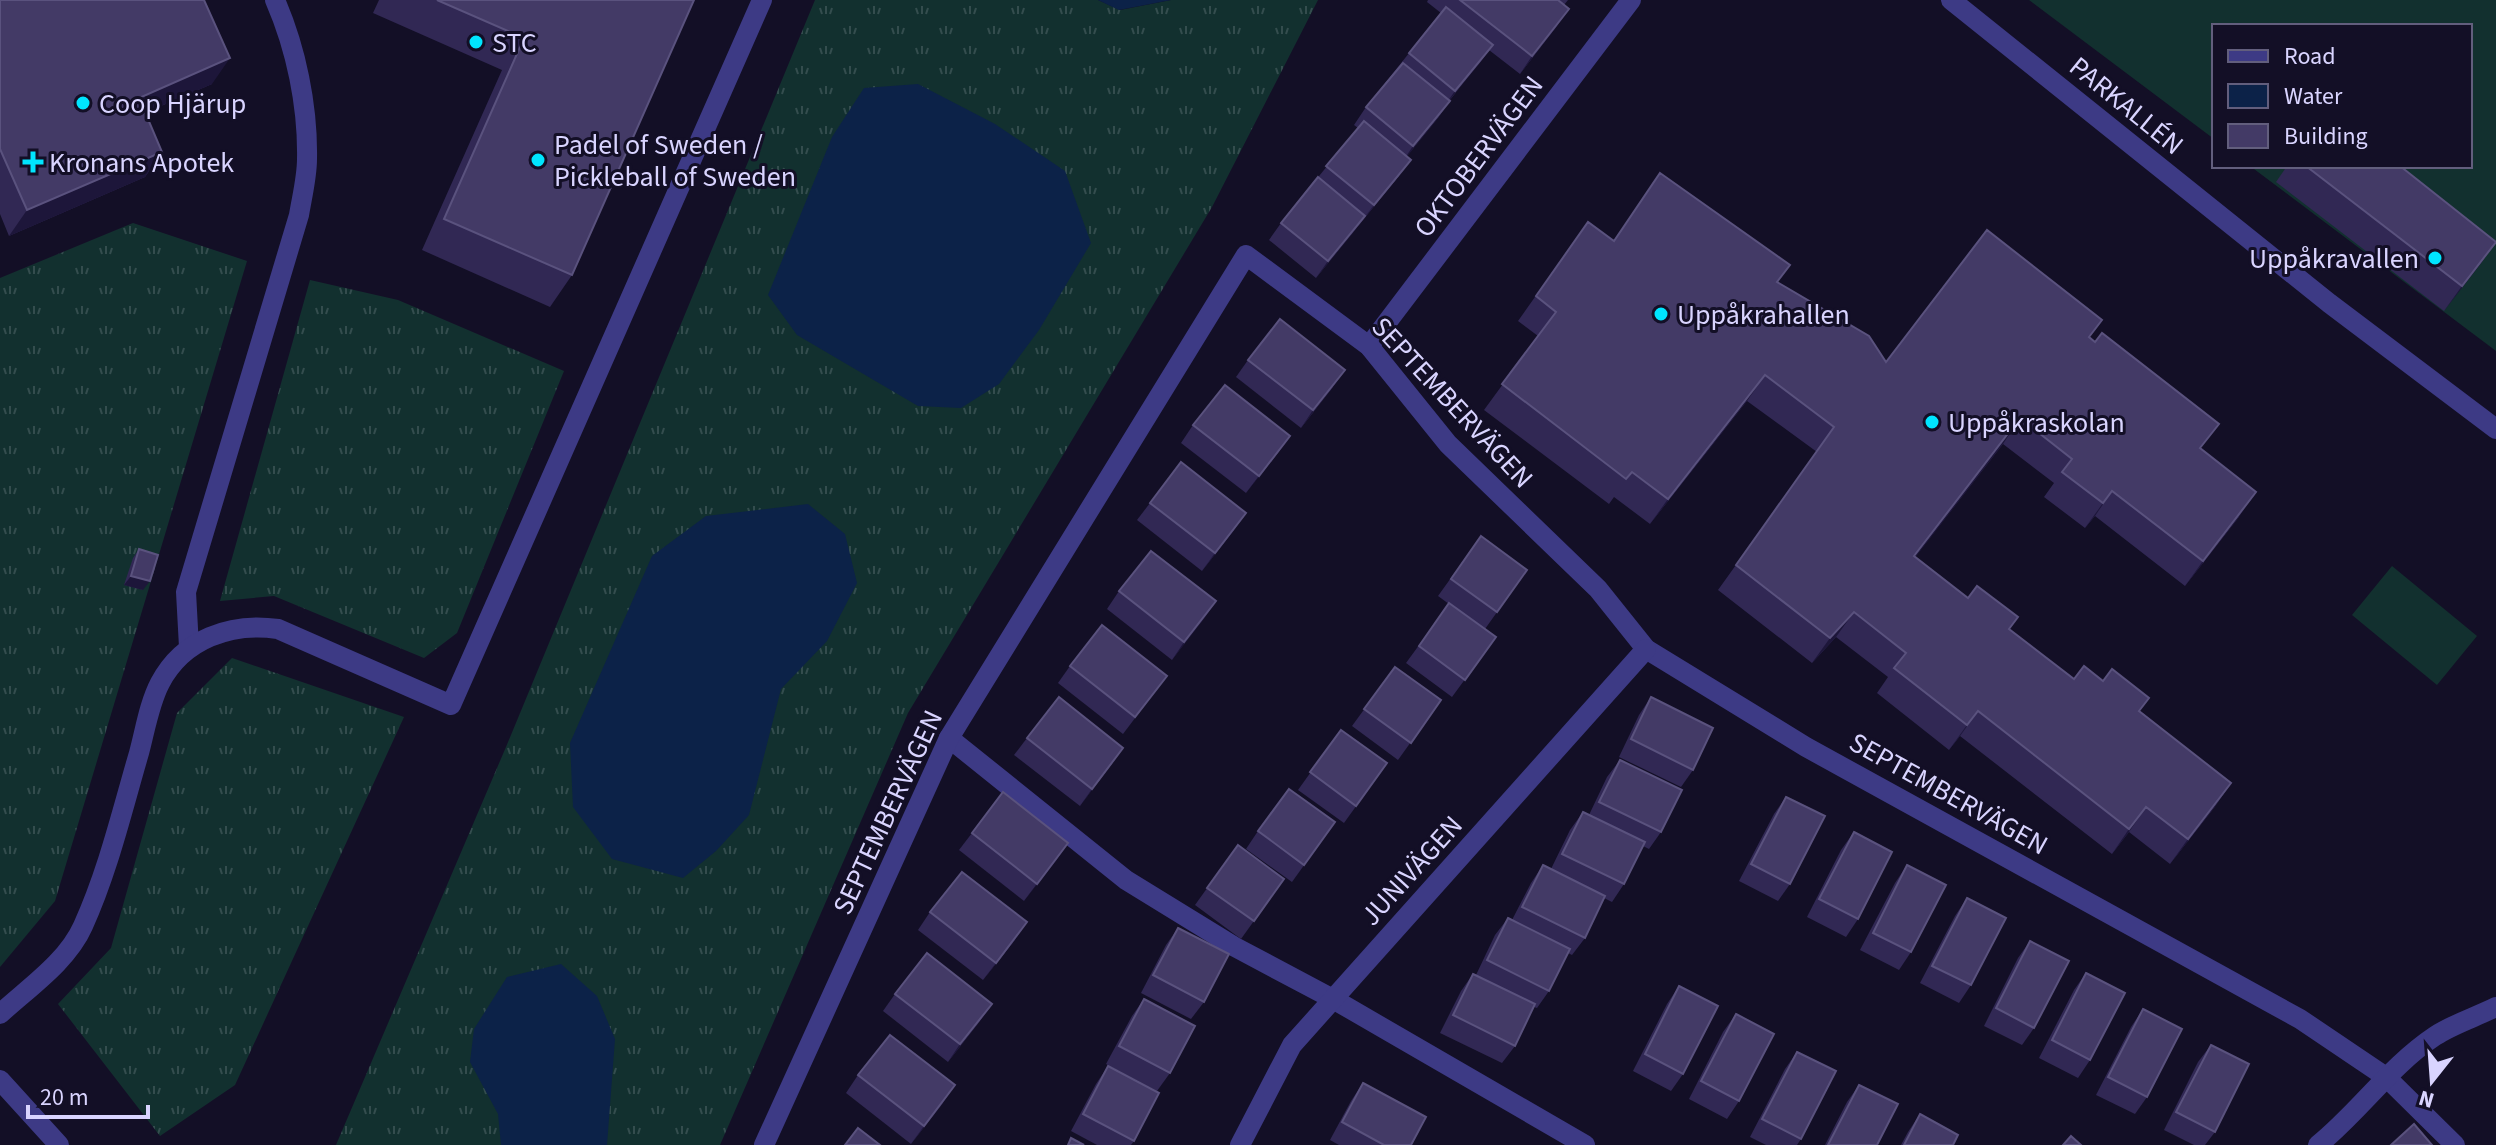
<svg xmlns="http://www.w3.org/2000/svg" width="2496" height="1145" font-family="'Source Sans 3',sans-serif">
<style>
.grass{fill:url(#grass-tufts)}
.pitch{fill:#12302f}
.water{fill:#0c2248}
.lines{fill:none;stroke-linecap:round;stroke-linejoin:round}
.minor{stroke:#3d3a85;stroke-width:20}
.wall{fill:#312854}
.shaded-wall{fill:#1d163a}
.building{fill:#433a66;stroke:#5a527e;stroke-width:2}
.poi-dot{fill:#00e5ff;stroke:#130f26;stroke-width:3}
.labels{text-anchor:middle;stroke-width:6;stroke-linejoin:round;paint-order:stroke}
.poi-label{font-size:28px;fill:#d9d4ff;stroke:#130f26;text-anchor:start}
.street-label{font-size:28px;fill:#d9d4ff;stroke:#130f26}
</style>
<defs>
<pattern id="grass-tufts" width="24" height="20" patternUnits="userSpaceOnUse" patternTransform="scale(2)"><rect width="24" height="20" fill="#12302f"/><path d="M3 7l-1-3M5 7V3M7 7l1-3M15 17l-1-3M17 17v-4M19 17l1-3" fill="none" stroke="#344d4e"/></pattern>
</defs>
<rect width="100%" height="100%" fill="#130f26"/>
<g class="grass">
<path d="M815,0H1098L1120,10L1171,0H1318L1212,207L908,713L720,1145H336L506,747Z"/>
<path d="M133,223L247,261L55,901L0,967V278Z"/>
<path d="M310,280L398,300L564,371L457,633L424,658L274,596L220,601Z"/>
<path d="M232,658L404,717L235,1085L160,1136L58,1004L111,948L177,713Z"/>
</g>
<g class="pitch">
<path d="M2029,0H2496V351L2250,166H2470V26H2214V139Z"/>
<path d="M2392,566L2477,636L2437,685L2352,615Z"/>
</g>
<g class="water">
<path d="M1098,0H1171L1119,10Z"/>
<path d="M918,84L995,124L1065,171L1091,243L1039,330L999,384L961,408L918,406L797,335L768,295L832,137L864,88Z"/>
<path d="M808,504L845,534L857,583L827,641L781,689L749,815L716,851L683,878L612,859L573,807L570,743L652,556L706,516Z"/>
<path d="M561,964L597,996L615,1039L607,1145H501L498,1114L470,1062L474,1029L507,977Z"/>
</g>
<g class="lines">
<g class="minor">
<path d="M1951,0L2329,303L2496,429"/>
<path d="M1369,346L1631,0"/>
<path d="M189,647L186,592L299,215C302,197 307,177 307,159C308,106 296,48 275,0"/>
<path d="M949,738L1126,880L1235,947L1333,999L1585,1145"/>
<path d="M0,1014C28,988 67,962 83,926C108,871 122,811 139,753C145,731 149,704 160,683C183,639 231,622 278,629L451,705L762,0"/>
<path d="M0,1080L59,1145"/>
<path d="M764,1145L949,738L1246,255L1369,346L1448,444L1598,589L1646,649L1806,747L2300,1019L2386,1077L2455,1145"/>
<path d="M1240,1145L1292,1045L1646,649"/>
<path d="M2318,1145C2359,1112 2390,1066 2435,1036C2453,1024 2476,1017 2496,1007"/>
</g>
</g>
<g class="wall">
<path d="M0,0L212,84L145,113L162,152L145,177L9,236L0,214Z"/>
<path d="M379,0H694L572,275L550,307L422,250L502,70L373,13Z"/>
<path d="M1428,0H1568L1564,5L1557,26L1520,74L1489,50L1450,100L1438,118L1407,156L1398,177L1316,278L1269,240L1281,223L1358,128L1354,125L1366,107L1441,13L1427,2Z"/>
<path d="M2287,166H2400L2496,242L2444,311L2276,182Z"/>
<path d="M1588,222L1613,241L1778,283L1886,362L2090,338L2202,449L2239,517L2185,586L2095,516L2085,528L2044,497L2054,483L2003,444L1915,557L2074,679L2140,711L2231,783L2214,808L2170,864L2129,832L2112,854L1960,736L1949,750L1877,693L1888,677L1836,637L1812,663L1718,590L1817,452L1747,401L1650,524L1614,497L1609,504L1484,410L1538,336L1518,321Z"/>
<path d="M1248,360L1333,387L1301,428L1236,377Z"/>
<path d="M1193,425L1290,436L1246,493L1181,443Z"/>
<path d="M1150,503L1234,530L1202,571L1137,520Z"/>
<path d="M1481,536L1527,570L1485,629L1496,637L1452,697L1406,663L1449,604L1438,596Z"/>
<path d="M139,549L143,590L124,585L133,558Z"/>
<path d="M1119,591L1216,601L1172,660L1107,609Z"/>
<path d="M1070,666L1154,693L1123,734L1058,683Z"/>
<path d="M1395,667L1441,700L1398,760L1352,726Z"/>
<path d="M1651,697L1693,770L1681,787L1619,757L1639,715Z"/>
<path d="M1341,730L1387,763L1344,823L1298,790Z"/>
<path d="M1027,738L1123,748L1080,806L1014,755Z"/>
<path d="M1620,760L1661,832L1649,849L1643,846L1624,884L1612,902L1604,898L1585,938L1572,955L1568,953L1549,991L1537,1008L1534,1007L1515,1046L1502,1063L1440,1033L1461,991L1473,974L1476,975L1495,935L1508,918L1512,920L1531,883L1543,865L1551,869L1570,830L1583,812L1589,815L1607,777Z"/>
<path d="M1786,797L1790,884L1778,901L1739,881L1774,814Z"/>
<path d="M1335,822L1292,882L1246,849L1258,831Z"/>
<path d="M1854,832L1858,919L1846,937L1807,917L1841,850Z"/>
<path d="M972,833L1068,843L1024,901L959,850Z"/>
<path d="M1238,845L1284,879L1241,939L1195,905Z"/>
<path d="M1907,865L1911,952L1899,970L1860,950L1895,883Z"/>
<path d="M1967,898L1971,985L1959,1003L1920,983L1955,916Z"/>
<path d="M930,912L1015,940L983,980L918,930Z"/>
<path d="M1178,928L1204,1002L1191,1019L1141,993L1166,945Z"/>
<path d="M2030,941L2034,1028L2022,1045L1984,1026L2018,958Z"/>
<path d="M2086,973L2090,1060L2078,1078L2039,1058L2074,990Z"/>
<path d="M1679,986L1683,1074L1671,1091L1633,1071L1667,1004Z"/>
<path d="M895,994L980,1021L948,1062L883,1011Z"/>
<path d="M1144,999L1170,1073L1157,1091L1106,1064L1132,1016Z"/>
<path d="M2143,1009L2147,1097L2135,1114L2096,1095L2131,1027Z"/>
<path d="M1736,1014L1739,1101L1727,1119L1689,1099L1723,1032Z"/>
<path d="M2211,1045L2215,1132L2205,1145H2194L2164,1130L2198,1062Z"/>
<path d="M1797,1052L1801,1139L1797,1145H1766L1750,1137L1785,1069Z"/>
<path d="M1108,1066L1134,1141L1131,1145H1097L1071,1131L1096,1084Z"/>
<path d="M858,1075L943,1103L911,1144L846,1093Z"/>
<path d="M1363,1083L1411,1145H1339L1330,1140L1351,1101Z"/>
<path d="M1859,1085L1877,1145H1825L1847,1102Z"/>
<path d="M1920,1114L1953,1145H1901L1908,1132Z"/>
</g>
<g class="shaded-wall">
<path d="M1569,9L1557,26L1520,74L1532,56Z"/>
<path d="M1493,45L1480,63L1443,108L1455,91Z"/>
<path d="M230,58L212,84L121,123L139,98Z"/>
<path d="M1450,101L1438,118L1401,164L1413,146Z"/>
<path d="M162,152L145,177L9,236L27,210Z"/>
<path d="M1411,160L1398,177L1361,222L1374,205Z"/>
<path d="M1365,216L1353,233L1316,278L1328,261Z"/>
<path d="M2496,242L2479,266L2444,311L2462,286Z"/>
<path d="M1345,370L1333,387L1301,428L1313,410Z"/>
<path d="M1765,375L1747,401L1650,524L1668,499Z"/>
<path d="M2020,418L2003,444L1897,581L1914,556Z"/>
<path d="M1290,436L1278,453L1246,493L1259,476Z"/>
<path d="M2112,491L2095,516L2085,528L2103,503Z"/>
<path d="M2256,492L2239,517L2185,586L2203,561Z"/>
<path d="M1246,513L1234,530L1202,571L1215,553Z"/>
<path d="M131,576L150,581L143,590L124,585Z"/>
<path d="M1216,601L1204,619L1172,660L1184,642Z"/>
<path d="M1854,612L1836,637L1812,663L1830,638Z"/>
<path d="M1978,711L1960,736L1949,750L1967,725Z"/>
<path d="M1123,748L1111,765L1080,806L1092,789Z"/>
<path d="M2231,783L2214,808L2170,864L2188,839Z"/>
<path d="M2146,807L2129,832L2112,854L2129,829Z"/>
<path d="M1068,843L1056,861L1024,901L1037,884Z"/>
<path d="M1027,922L1015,940L983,980L996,963Z"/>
<path d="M992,1004L980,1021L948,1062L960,1044Z"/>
<path d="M955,1085L943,1103L911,1144L924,1126Z"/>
</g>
<g class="building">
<path d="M0,0H204L230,58L139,98L162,152L27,210L0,149Z"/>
<path d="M437,0H694L572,275L444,219L524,38Z"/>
<path d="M1460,0H1558L1569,9L1532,56Z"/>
<path d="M1446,7L1493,45L1455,91L1409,53Z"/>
<path d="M1403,63L1450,101L1413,146L1366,107Z"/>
<path d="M1364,121L1411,160L1374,205L1326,166Z"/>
<path d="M2306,166H2400L2496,242L2462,286Z"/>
<path d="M1660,173L1790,265L1777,282L1869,336L1886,362L1987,230L2102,320L2089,337L2095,342L2102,333L2219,424L2200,448L2256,492L2203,561L2112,491L2103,503L2062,472L2072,459L2020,418L1914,556L1968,598L1977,586L2018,617L2009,629L2074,679L2084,666L2103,681L2112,669L2149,698L2139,711L2231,783L2188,839L2146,807L2129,829L1978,711L1967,725L1894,668L1906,653L1854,612L1830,638L1736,565L1834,427L1765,375L1668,499L1632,472L1626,479L1502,384L1556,312L1536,296L1588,222L1614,241Z"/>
<path d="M1318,177L1365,216L1328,261L1281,223Z"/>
<path d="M1280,319L1345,370L1313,410L1248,360Z"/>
<path d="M1225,385L1290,436L1259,476L1193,425Z"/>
<path d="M1181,462L1246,513L1215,553L1150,503Z"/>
<path d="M1481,536L1527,570L1497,612L1451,579Z"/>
<path d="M139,549L158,555L150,581L131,576Z"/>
<path d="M1151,551L1216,601L1184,642L1119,591Z"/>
<path d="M1449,603L1496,637L1465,680L1419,646Z"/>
<path d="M1102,625L1167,676L1135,717L1070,666Z"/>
<path d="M1395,667L1441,700L1411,743L1364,709Z"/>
<path d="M1059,697L1123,748L1092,789L1027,738Z"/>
<path d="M1651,697L1713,728L1693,770L1631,739Z"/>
<path d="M1341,730L1387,763L1356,806L1310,772Z"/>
<path d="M1620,760L1682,790L1661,832L1599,802Z"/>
<path d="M1289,789L1335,822L1304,865L1258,831Z"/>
<path d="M1003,792L1068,843L1037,884L972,833Z"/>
<path d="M1786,797L1825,816L1790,884L1751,864Z"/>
<path d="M1583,812L1645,842L1624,884L1562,854Z"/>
<path d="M1854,832L1892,852L1858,919L1819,899Z"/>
<path d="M1238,845L1284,879L1254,921L1207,888Z"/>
<path d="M1543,865L1605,896L1585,938L1522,907Z"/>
<path d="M1907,865L1946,885L1911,952L1873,933Z"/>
<path d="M962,872L1027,922L996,963L930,912Z"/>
<path d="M1967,898L2006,918L1971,985L1932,966Z"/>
<path d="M1508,918L1570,949L1549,991L1487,960Z"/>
<path d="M1178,928L1229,954L1204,1002L1153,975Z"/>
<path d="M2030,941L2069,961L2034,1028L1996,1008Z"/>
<path d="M927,953L992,1004L960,1044L895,994Z"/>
<path d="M2086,973L2125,993L2090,1060L2052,1040Z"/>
<path d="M1473,974L1535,1004L1515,1046L1453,1015Z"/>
<path d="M1679,986L1718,1006L1683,1074L1645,1054Z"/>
<path d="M1144,999L1195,1026L1170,1073L1119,1046Z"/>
<path d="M2143,1009L2182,1029L2147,1097L2108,1077Z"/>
<path d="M1736,1014L1774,1034L1739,1101L1701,1081Z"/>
<path d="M890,1035L955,1085L924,1126L858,1075Z"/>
<path d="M2211,1045L2249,1064L2215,1132L2176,1112Z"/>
<path d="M1797,1052L1836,1071L1801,1139L1762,1119Z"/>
<path d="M1108,1066L1159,1093L1134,1141L1083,1114Z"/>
<path d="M1363,1083L1426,1117L1411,1145H1384L1342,1122Z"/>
<path d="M1859,1085L1898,1104L1877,1145H1828Z"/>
<path d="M1920,1114L1958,1135L1953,1145H1904Z"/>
<path d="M2414,1124L2432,1145H2391Z"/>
<path d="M858,1128L880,1145H845Z"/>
<path d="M2071,1136L2081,1145H2063Z"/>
<path d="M1071,1138L1084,1145H1068Z"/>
</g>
<g class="poi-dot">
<circle cx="476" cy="42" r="8"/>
<circle cx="83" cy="103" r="8"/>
<circle cx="538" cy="160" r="8"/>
<path d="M29 150h8v8h8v8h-8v8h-8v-8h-8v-8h8z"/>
<circle cx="2435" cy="258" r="8"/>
<circle cx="1661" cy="314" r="8"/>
<circle cx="1932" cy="422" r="8"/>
</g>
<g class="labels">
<g class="poi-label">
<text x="492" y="52">STC</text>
<text x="99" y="113">Coop Hjärup</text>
<text x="554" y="154">Padel of Sweden /<tspan x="554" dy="32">Pickleball of Sweden</tspan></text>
<text x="49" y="172">Kronans Apotek</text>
<text x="2419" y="268" text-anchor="end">Uppåkravallen</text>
<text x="1677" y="324">Uppåkrahallen</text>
<text x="1948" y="432">Uppåkraskolan</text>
</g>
<g class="street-label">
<text transform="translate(2127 105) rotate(39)" y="10">PARKALLÉN</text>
<text transform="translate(1478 156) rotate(-53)" y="10">OKTOBERVÄGEN</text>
<text transform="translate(1453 402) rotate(47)" y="10">SEPTEMBERVÄGEN</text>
<text transform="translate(1949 793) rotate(29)" y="10">SEPTEMBERVÄGEN</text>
<text transform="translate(887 812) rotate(-65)" y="10">SEPTEMBERVÄGEN</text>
<text transform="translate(1411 870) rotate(-48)" y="10">JUNIVÄGEN</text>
</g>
</g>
<rect x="2212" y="24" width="260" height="144" fill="#130f26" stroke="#625e7d" stroke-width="2"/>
<rect x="2228" y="50" width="40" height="12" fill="#3d3a85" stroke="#625e7d" stroke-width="2"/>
<text x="2284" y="64" font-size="24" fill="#d9d4ff">Road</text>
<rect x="2228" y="84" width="40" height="24" fill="#0c2248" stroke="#625e7d" stroke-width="2"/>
<text x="2284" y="104" font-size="24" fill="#d9d4ff">Water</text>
<rect x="2228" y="124" width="40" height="24" fill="#433a66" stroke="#625e7d" stroke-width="2"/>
<text x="2284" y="144" font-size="24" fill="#d9d4ff">Building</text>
<g transform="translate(2432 1081) rotate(197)" stroke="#130f26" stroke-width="6" paint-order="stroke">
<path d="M0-6L14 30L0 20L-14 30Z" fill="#d9d4ff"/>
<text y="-12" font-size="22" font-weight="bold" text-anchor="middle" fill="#d9d4ff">N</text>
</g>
<path d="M28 1105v12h120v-12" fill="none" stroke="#d9d4ff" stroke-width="4"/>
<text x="40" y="1105" font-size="24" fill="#d9d4ff" stroke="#130f26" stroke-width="6" paint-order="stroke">20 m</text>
</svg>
